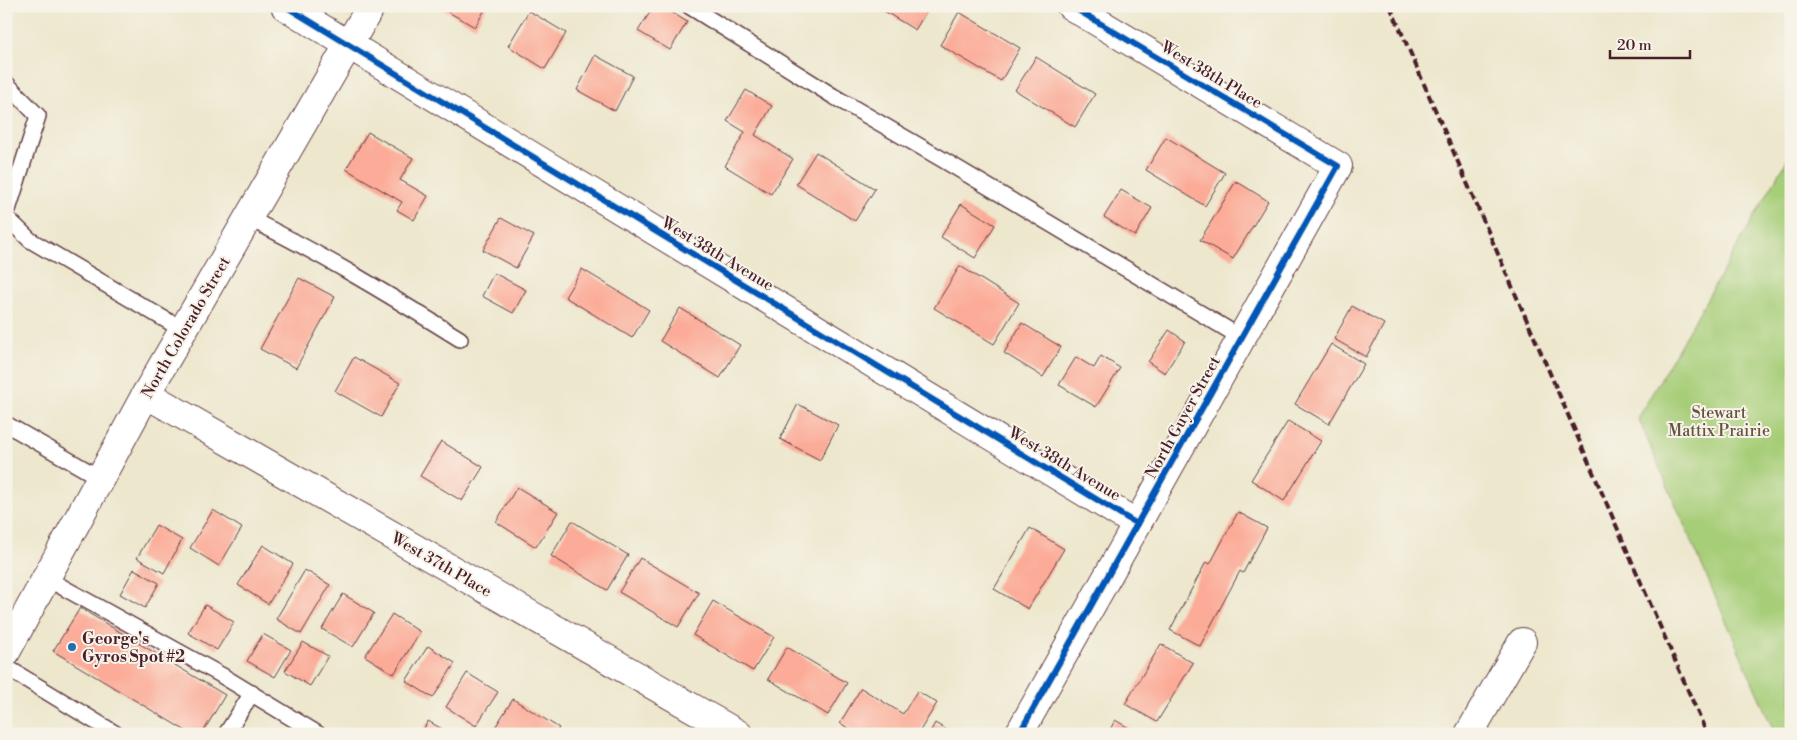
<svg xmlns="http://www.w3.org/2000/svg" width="1797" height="740" font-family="'Libre Bodoni',serif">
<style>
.green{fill:#a6cd77;stroke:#787651}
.building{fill:#fbab97}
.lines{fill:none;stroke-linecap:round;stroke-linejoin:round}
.lane-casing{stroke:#623d43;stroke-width:18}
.street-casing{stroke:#623d43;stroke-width:30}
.lane{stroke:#fff;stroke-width:15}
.street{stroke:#fff;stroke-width:28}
.rail{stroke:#4a1f2b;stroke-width:4;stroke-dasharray:8 4;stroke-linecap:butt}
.cycleway-casing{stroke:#f7f3e8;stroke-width:9}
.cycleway{stroke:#0057b8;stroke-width:6}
.poi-dot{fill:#1f6fb2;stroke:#f7f3e8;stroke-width:2}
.labels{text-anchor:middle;stroke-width:4;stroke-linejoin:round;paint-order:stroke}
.street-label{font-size:16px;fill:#4a1f2b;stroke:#f7f3e8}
.park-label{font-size:16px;fill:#665342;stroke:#f7f3e8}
.poi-label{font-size:16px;font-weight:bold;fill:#4a1f2b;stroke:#f7f3e8;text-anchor:start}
</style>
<rect width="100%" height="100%" fill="#f7f3e8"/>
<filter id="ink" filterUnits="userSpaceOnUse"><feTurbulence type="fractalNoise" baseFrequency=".02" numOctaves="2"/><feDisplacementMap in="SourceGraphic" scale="10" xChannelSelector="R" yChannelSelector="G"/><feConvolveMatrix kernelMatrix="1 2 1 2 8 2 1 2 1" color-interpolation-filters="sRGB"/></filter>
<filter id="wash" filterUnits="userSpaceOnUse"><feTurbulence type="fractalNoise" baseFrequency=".0096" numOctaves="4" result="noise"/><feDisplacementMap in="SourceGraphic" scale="20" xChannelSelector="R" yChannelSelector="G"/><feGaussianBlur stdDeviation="1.12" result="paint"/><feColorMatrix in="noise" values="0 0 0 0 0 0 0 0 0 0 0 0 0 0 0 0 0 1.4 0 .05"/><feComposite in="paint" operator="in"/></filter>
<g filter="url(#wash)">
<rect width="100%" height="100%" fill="#ede7cd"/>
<path class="green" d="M1791,153V734H1775L1638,418Z"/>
<g id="blocks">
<g class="building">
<path d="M442,6H487L475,27L441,8Z"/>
<path d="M654,6H662L687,22L670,50L638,31Z"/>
<path d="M876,6H930L915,30Z"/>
<path d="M529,11L566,33L545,69L508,46Z"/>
<path d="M959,12L1020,48L1001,81L940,45Z"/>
<path d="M595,55L633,76L615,111L577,90Z"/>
<path d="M1036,57L1095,94L1075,127L1015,90Z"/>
<path d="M746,90L772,106L755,135L793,159L771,194L725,166L745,132L727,121Z"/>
<path d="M368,132L413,158L400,180L428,196L414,220L397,210L402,202L346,169Z"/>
<path d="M1166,137L1225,173L1205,206L1146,170Z"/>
<path d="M816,152L875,189L855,221L796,184Z"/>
<path d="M1236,181L1268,201L1233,259L1200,240Z"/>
<path d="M1121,190L1152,208L1135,236L1104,217Z"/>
<path d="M961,204L995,225L975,258L941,237Z"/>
<path d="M501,218L534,236L516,268L483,250Z"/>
<path d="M960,266L1019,303L994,344L934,308Z"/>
<path d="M582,269L649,310L632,338L565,297Z"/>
<path d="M494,273L526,290L513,313L482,296Z"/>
<path d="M299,278L335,297L296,368L260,349Z"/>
<path d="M1352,306L1384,324L1366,357L1334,339Z"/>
<path d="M680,308L740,345L720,378L660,341Z"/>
<path d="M1022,323L1061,347L1043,377L1004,353Z"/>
<path d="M1169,330L1185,341L1165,373L1148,362Z"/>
<path d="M1331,344L1364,364L1329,424L1295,404Z"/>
<path d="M1101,356L1120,368L1096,407L1059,385L1076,357L1094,368Z"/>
<path d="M354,357L400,383L381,417L335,391Z"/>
<path d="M798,404L838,425L820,460L780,439Z"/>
<path d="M1288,421L1321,441L1284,501L1251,480Z"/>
<path d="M441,441L483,467L462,501L420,476Z"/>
<path d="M517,487L558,512L536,547L496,522Z"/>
<path d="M213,510L242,528L219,566L190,548Z"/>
<path d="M1238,512L1267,528L1243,573L1240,571L1200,646L1170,630L1206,562L1210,564Z"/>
<path d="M572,521L628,555L607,590L551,556Z"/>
<path d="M156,525L182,540L164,573L137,558Z"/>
<path d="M1030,528L1064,549L1028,609L994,589Z"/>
<path d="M263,545L293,564L268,604L238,585Z"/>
<path d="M640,558L699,593L678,627L619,592Z"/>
<path d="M134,569L159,583L145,608L120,594Z"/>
<path d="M305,570L330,585L301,634L276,619Z"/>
<path d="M343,594L374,613L353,647L322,629Z"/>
<path d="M713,601L774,637L753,671L693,635Z"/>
<path d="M205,605L234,622L217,650L188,633Z"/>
<path d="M80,608L225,695L202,734H191L53,651Z"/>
<path d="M392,614L420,632L394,674L365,656Z"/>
<path d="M263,634L291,650L275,677L247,661Z"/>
<path d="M303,642L328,656L310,686L285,671Z"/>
<path d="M1161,644L1193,663L1157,722L1125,704Z"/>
<path d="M428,646L455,663L433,698L406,681Z"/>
<path d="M787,647L847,683L828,715L768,679Z"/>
<path d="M467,673L498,692L476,726L446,707Z"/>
<path d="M861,688L903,714L917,691L937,703L918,734H857L840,723Z"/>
<path d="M513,699L559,728L555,734H501L494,729Z"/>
<path d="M1115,720L1139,734H1108Z"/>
<path d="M428,721L451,734H421Z"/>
<path d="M935,723L953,734H929Z"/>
</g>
</g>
</g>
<g filter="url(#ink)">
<use href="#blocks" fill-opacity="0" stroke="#623d43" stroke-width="1"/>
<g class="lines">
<g class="lane-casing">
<g id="lane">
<path d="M689,6L833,96L940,158L1242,338"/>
<path d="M6,83L38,116L6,216"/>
<path d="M6,217L30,240L183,330"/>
<path d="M248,218C322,254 391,296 460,339"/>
<path d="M6,424L100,478"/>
<path d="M46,578L221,675L318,734"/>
<path d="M6,667L116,734"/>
<path d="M226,734L252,693"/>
</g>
</g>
<g class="street-casing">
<g id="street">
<path d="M285,6L1137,524"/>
<path d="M146,394L738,734"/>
<path d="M6,652L146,394L371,6"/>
<path d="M1019,734L1338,166L1071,6"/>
<path d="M1469,734L1522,642"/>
</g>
</g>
<use href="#lane" class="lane"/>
<use href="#street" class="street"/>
<path class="rail" d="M1390,6L1707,734"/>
<g class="cycleway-casing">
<g id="cycleway">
<path d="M285,6L1137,524"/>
<path d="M1019,734L1338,166L1071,6"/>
</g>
</g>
<use href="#cycleway" class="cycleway"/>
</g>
</g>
<circle class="poi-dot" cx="72" cy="647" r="5"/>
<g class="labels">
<g class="street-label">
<text transform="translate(1212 74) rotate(31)" y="6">West 38th Place</text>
<text transform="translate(718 253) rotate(31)" y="6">West 38th Avenue</text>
<text transform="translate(185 327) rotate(-60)" y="6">North Colorado Street</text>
<text transform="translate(1182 417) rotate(-61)" y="6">North Guyer Street</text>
<text transform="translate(1065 463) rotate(31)" y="6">West 38th Avenue</text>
<text transform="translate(442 564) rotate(30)" y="6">West 37th Place</text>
</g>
<g class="park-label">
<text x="1719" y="418">Stewart<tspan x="1719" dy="18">Mattix Prairie</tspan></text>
</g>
<g class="poi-label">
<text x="82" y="644">George's<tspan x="82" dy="18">Gyros Spot #2</tspan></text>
</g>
</g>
<rect width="1797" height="740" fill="none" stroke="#f7f3e8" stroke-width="25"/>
<path d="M1610 50v8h80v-8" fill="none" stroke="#4a1f2b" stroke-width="2.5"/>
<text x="1617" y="50" font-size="15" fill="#4a1f2b" stroke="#f7f3e8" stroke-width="4" paint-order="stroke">20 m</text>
</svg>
